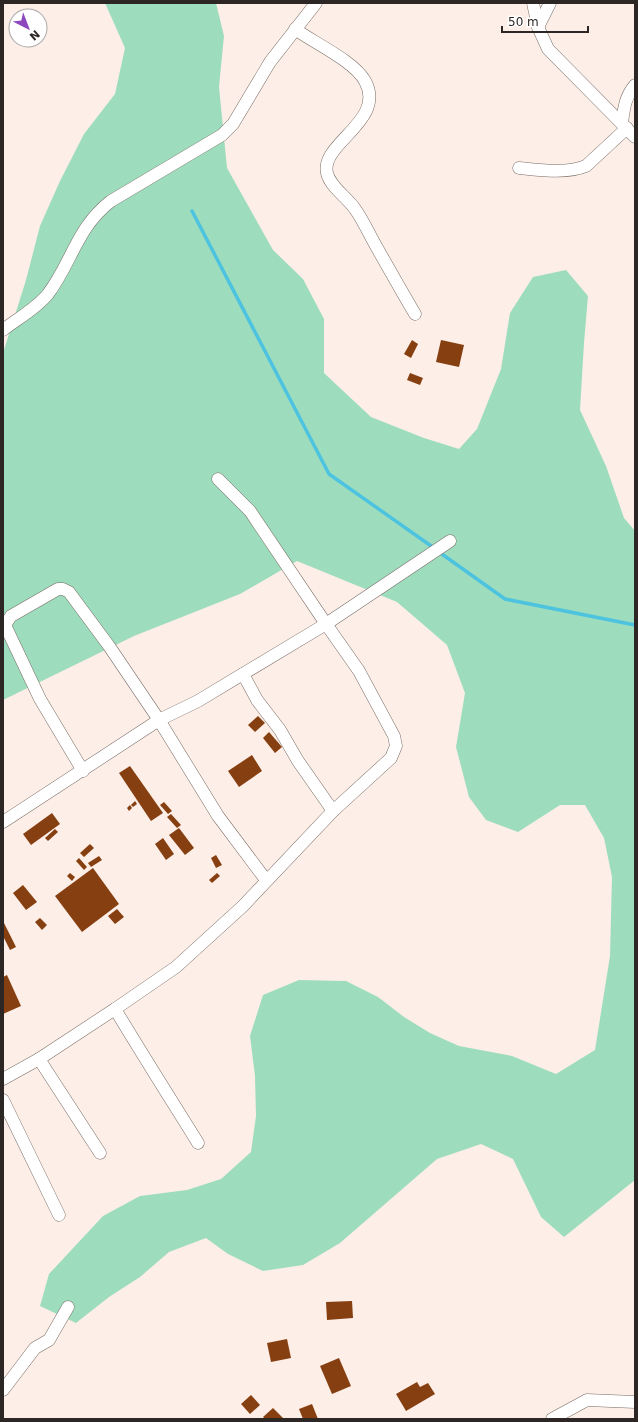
<svg xmlns="http://www.w3.org/2000/svg" width="638" height="1422" font-family="'DejaVu Sans',sans-serif">
<style>
.green{fill:#9dddbd}
.lines{fill:none;stroke-linecap:round;stroke-linejoin:round}
.stream{stroke:#4dc3e0;stroke-width:3.5}
.building{fill:#863f10}
.minor-casing{stroke:#786c65;stroke-width:13}
.minor{stroke:#fff;stroke-width:12}
</style>
<rect width="100%" height="100%" fill="#fdeee7"/>
<path class="green" d="M105,3H216L224,36L219,87L227,168L273,250L303,279L324,319V373L371,417L424,438L459,449L477,429L501,369L510,313L533,277L566,270L588,296L584,343L580,410L606,466L624,518L635,531V1180L564,1237L541,1217L513,1159L481,1144L437,1159L340,1243L303,1265L263,1271L228,1254L206,1238L169,1252L140,1277L109,1297L76,1323L40,1306L49,1274L103,1216L140,1196L187,1190L221,1179L251,1152L256,1116L255,1076L250,1036L263,995L299,980L346,981L378,997L404,1017L430,1033L459,1046L512,1056L556,1074L595,1050L610,956L612,877L604,838L585,805H560L518,832L486,820L469,797L456,747L465,693L447,645L397,602L297,561L240,594L134,636L3,700V353L26,280L40,226L60,181L84,134L115,94L125,48Z"/>
<g class="lines">
<g class="stream">
<path d="M192,211L329,474L434,548"/>
<path d="M439,552L505,599L635,625"/>
</g>
</g>
<g class="building">
<path d="M412,340L418,344L411,358L404,354Z"/>
<path d="M441,340L464,345L459,367L436,362Z"/>
<path d="M410,373L423,378L420,385L407,380Z"/>
<path d="M258,716L265,723L255,732L248,725Z"/>
<path d="M269,732L282,747L275,753L263,738Z"/>
<path d="M252,755L262,771L239,787L228,771Z"/>
<path d="M130,766L163,813L151,821L119,773Z"/>
<path d="M135,801L137,804L133,807L131,805Z"/>
<path d="M164,802L172,811L168,814L160,805Z"/>
<path d="M130,805L132,808L129,811L127,808Z"/>
<path d="M52,813L60,824L31,845L23,834Z"/>
<path d="M171,814L181,825L177,828L167,817Z"/>
<path d="M179,828L194,848L185,855L169,835Z"/>
<path d="M55,829L58,832L48,841L45,838Z"/>
<path d="M163,838L174,854L166,860L155,844Z"/>
<path d="M90,844L94,848L84,857L80,853Z"/>
<path d="M216,855L222,865L216,868L211,858Z"/>
<path d="M99,856L102,860L91,867L88,863Z"/>
<path d="M79,858L87,867L84,870L76,861Z"/>
<path d="M93,868L119,904L82,932L55,896Z"/>
<path d="M70,873L75,877L72,881L67,876Z"/>
<path d="M217,873L220,876L212,883L209,880Z"/>
<path d="M23,885L37,902L26,910L13,893Z"/>
<path d="M117,909L124,917L115,924L108,916Z"/>
<path d="M40,918L47,925L42,930L35,922Z"/>
<path d="M3,921L16,947L10,950L3,936Z"/>
<path d="M7,975L21,1006L3,1014V977Z"/>
<path d="M352,1301L353,1318L327,1320L326,1302Z"/>
<path d="M287,1339L291,1358L271,1362L267,1343Z"/>
<path d="M339,1358L351,1386L332,1394L320,1366Z"/>
<path d="M417,1382L420,1387L428,1383L435,1394L406,1411L396,1394Z"/>
<path d="M251,1395L260,1405L250,1414L241,1404Z"/>
<path d="M312,1404L318,1419H303L299,1409Z"/>
<path d="M273,1408L284,1419H265L263,1417Z"/>
</g>
<g class="lines">
<g class="minor-casing">
<g id="minor">
<path d="M533,3L538,27L548,49L635,137"/>
<path d="M538,27L550,3"/>
<path d="M295,29C314,43 354,61 365,81C387,121 320,143 327,173C330,187 347,197 355,209C363,220 369,234 376,246C389,269 402,292 415,314"/>
<path d="M622,123C624,108 625,97 635,85"/>
<path d="M519,168C540,170 566,174 586,166L627,128"/>
<path d="M3,330C17,319 37,308 48,294C72,262 77,227 111,201L222,135L233,124L270,62L316,3"/>
<path d="M218,479L250,511L326,624L450,541"/>
<path d="M243,674L257,700L280,730L298,761L333,811"/>
<path d="M83,771L40,699L5,625L11,616L58,589H63L69,592L109,646L159,720L218,816L266,880"/>
<path d="M3,822L159,720L198,701L326,624L359,671L394,736L396,746L391,758L333,811L243,906L176,967L115,1009"/>
<path d="M39,1059L115,1009C142,1054 170,1098 198,1143"/>
<path d="M3,1079L39,1059L100,1153"/>
<path d="M3,1100L59,1215"/>
<path d="M3,1390L35,1348L49,1340L68,1307"/>
<path d="M552,1419L587,1400L635,1402"/>
</g>
</g>
<use href="#minor" class="minor"/>
</g>
<rect width="638" height="1422" fill="none" stroke="#2c2724" stroke-width="8"/>
<g transform="translate(28 28) rotate(138)"><circle r="19" fill="#ffffff" stroke="#aba9a7"/>
<path d="M0-3L7 15L0 10L-7 15Z" fill="#8c48bc"/>
<text y="-6" font-size="11" font-weight="bold" text-anchor="middle" fill="#2c2724">N</text>
</g>
<path d="M502 26v6h86v-6" fill="none" stroke="#2c2724" stroke-width="2"/>
<text x="508" y="26" font-size="12" fill="#2c2724" stroke="#ffffff" stroke-width="3" paint-order="stroke">50 m</text>
</svg>
